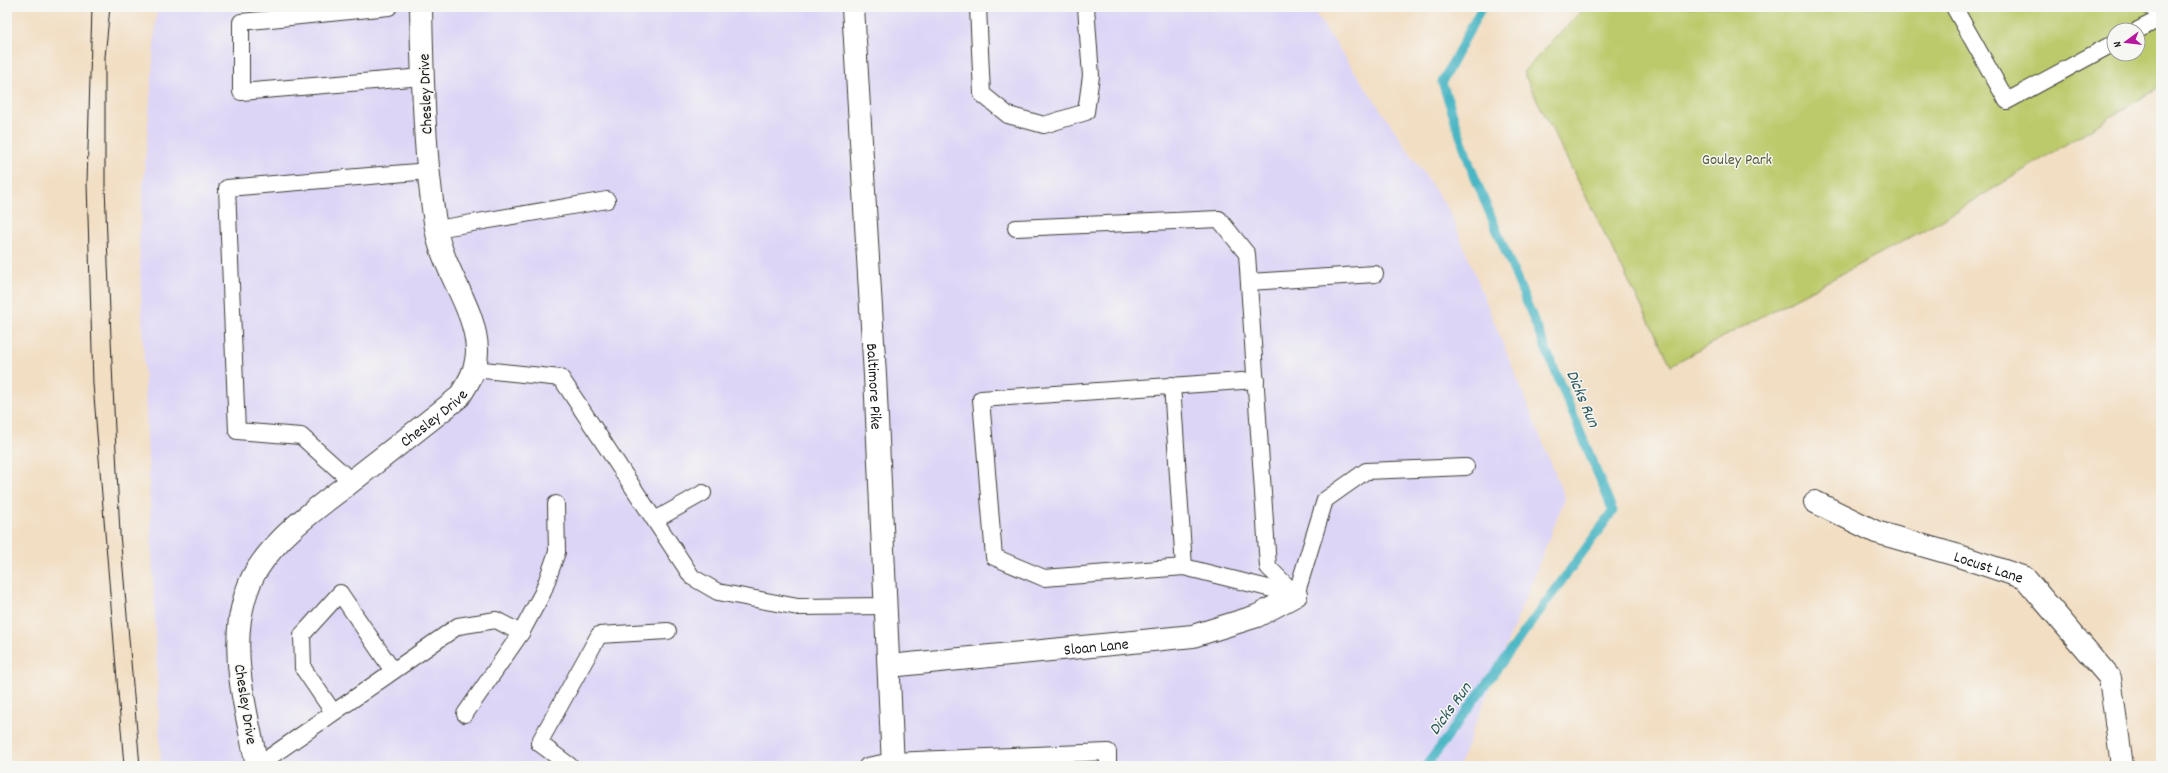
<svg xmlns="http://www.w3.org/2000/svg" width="2168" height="773" font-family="Dekko,sans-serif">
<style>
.built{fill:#ddd5f6}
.green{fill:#bdca6c;stroke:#6c7344;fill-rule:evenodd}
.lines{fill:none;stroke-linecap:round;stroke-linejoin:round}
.stream{stroke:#48b6c4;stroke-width:9}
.service-casing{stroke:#3c3935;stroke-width:18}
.minor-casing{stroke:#3c3935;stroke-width:24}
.primary-casing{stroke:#3c3935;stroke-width:24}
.service{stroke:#fff;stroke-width:16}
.minor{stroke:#fff;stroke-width:22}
.primary{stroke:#fff;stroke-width:22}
.tram{stroke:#1c1c1c;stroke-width:1}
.labels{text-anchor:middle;stroke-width:3;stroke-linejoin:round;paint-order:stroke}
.street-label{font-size:16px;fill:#1c1c1c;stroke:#f6f6f2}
.park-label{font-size:16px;fill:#545938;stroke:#f6f6f2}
.water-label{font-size:17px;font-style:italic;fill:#2e5a5f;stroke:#f6f6f2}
</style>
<rect width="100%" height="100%" fill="#f6f6f2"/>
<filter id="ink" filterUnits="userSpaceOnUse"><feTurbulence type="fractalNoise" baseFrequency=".025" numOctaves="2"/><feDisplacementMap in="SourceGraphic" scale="8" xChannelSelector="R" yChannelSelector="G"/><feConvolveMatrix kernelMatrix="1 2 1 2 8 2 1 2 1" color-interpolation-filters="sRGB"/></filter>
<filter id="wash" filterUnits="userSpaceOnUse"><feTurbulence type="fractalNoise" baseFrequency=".012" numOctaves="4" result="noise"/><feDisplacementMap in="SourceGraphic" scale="16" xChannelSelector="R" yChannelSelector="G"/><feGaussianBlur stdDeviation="0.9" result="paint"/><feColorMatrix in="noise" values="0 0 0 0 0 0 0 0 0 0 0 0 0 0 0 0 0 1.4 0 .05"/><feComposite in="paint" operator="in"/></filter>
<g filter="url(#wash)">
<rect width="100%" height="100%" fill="#f2dec3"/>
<path class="built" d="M157,7H1311L1450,212L1565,498L1459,766H161L139,245Z"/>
<path class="green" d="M1585,7H2161V86L1937,223L1671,365L1523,72ZM2114,30H2138V54H2114Z"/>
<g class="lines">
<path class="stream" d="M1426,766L1613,511L1471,168L1442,82L1482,7"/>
</g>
</g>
<g filter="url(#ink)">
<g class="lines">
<g class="service-casing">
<g id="service">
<path d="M389,7L241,22V92L423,77"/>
<path d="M978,7L982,94L1008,115L1044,125L1086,112L1091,76L1086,7"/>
<path d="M1954,7L2007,101L2114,43"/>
<path d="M2150,7L2161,10"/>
<path d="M2138,30L2161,18"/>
<path d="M1016,228L1219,219L1247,254L1268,567L1296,595"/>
<path d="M437,229L607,200"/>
<path d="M1249,282L1375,274"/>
<path d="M474,369L561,378L692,577L718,592L798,607L886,606"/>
<path d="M1256,380L981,399L994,557L1044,578L1184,567L1296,595"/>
<path d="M1172,385L1184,567"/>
<path d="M351,481L301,436L237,431L227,188L429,171"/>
<path d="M655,520L703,493"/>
<path d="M1296,595L1325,500L1366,471L1466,467"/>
<path d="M521,633L543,592L557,552L556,504"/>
<path d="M333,712L303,668L302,635L340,593L393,671"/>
<path d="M257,766L458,626L496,620L521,633L465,714"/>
<path d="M570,766L539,743L599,635L668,631"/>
<path d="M867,766L892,761L1108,752V766"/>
</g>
</g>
<g class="minor-casing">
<g id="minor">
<path id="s1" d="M1815,502L1876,532L1956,555L2025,578L2110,678L2122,766"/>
<path id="s2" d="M889,666L1193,636L1257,616L1296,595"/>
<path id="s3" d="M257,766C248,718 233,669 240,619C243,602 248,582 258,568C280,534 316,509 347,485C384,456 422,427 459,397C469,382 477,369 477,350C476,312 449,278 439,242C433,218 431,192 428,167C423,114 422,60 421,7"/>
</g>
</g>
<g class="primary-casing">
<g id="primary">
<path id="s4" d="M853,7L875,375L893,766"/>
</g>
</g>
<use href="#service" class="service"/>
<use href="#minor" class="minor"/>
<use href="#primary" class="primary"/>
<g class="tram">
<path d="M92,7L87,183L93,384L124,766"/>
<path d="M110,7L105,57V187L113,388L120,534L140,766"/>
</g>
</g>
</g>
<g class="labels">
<g class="street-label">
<text transform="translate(424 94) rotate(-92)" y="6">Chesley Drive</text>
<text dy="6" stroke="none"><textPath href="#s4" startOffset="380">Baltimore Pike</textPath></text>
<text dy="6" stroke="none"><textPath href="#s3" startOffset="435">Chesley Drive</textPath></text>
<text dy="6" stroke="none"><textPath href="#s1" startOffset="186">Locust Lane</textPath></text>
<text dy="6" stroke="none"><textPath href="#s2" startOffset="208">Sloan Lane</textPath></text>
<text transform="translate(247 704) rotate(81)" y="6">Chesley Drive</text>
</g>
<g class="park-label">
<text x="1737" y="164">Gouley Park</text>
</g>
<g class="water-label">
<text transform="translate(1584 398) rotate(67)" y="6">Dicks Run</text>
<text transform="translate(1449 708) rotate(-54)" y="6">Dicks Run</text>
</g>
</g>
<rect width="2168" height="773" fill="none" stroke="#f6f6f2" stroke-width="24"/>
<g transform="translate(2126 42) rotate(255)"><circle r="19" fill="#f6f6f2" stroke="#9f9f9c"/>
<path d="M0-3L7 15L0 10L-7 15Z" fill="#b5179e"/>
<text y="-6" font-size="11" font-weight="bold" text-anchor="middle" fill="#1c1c1c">N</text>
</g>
</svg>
